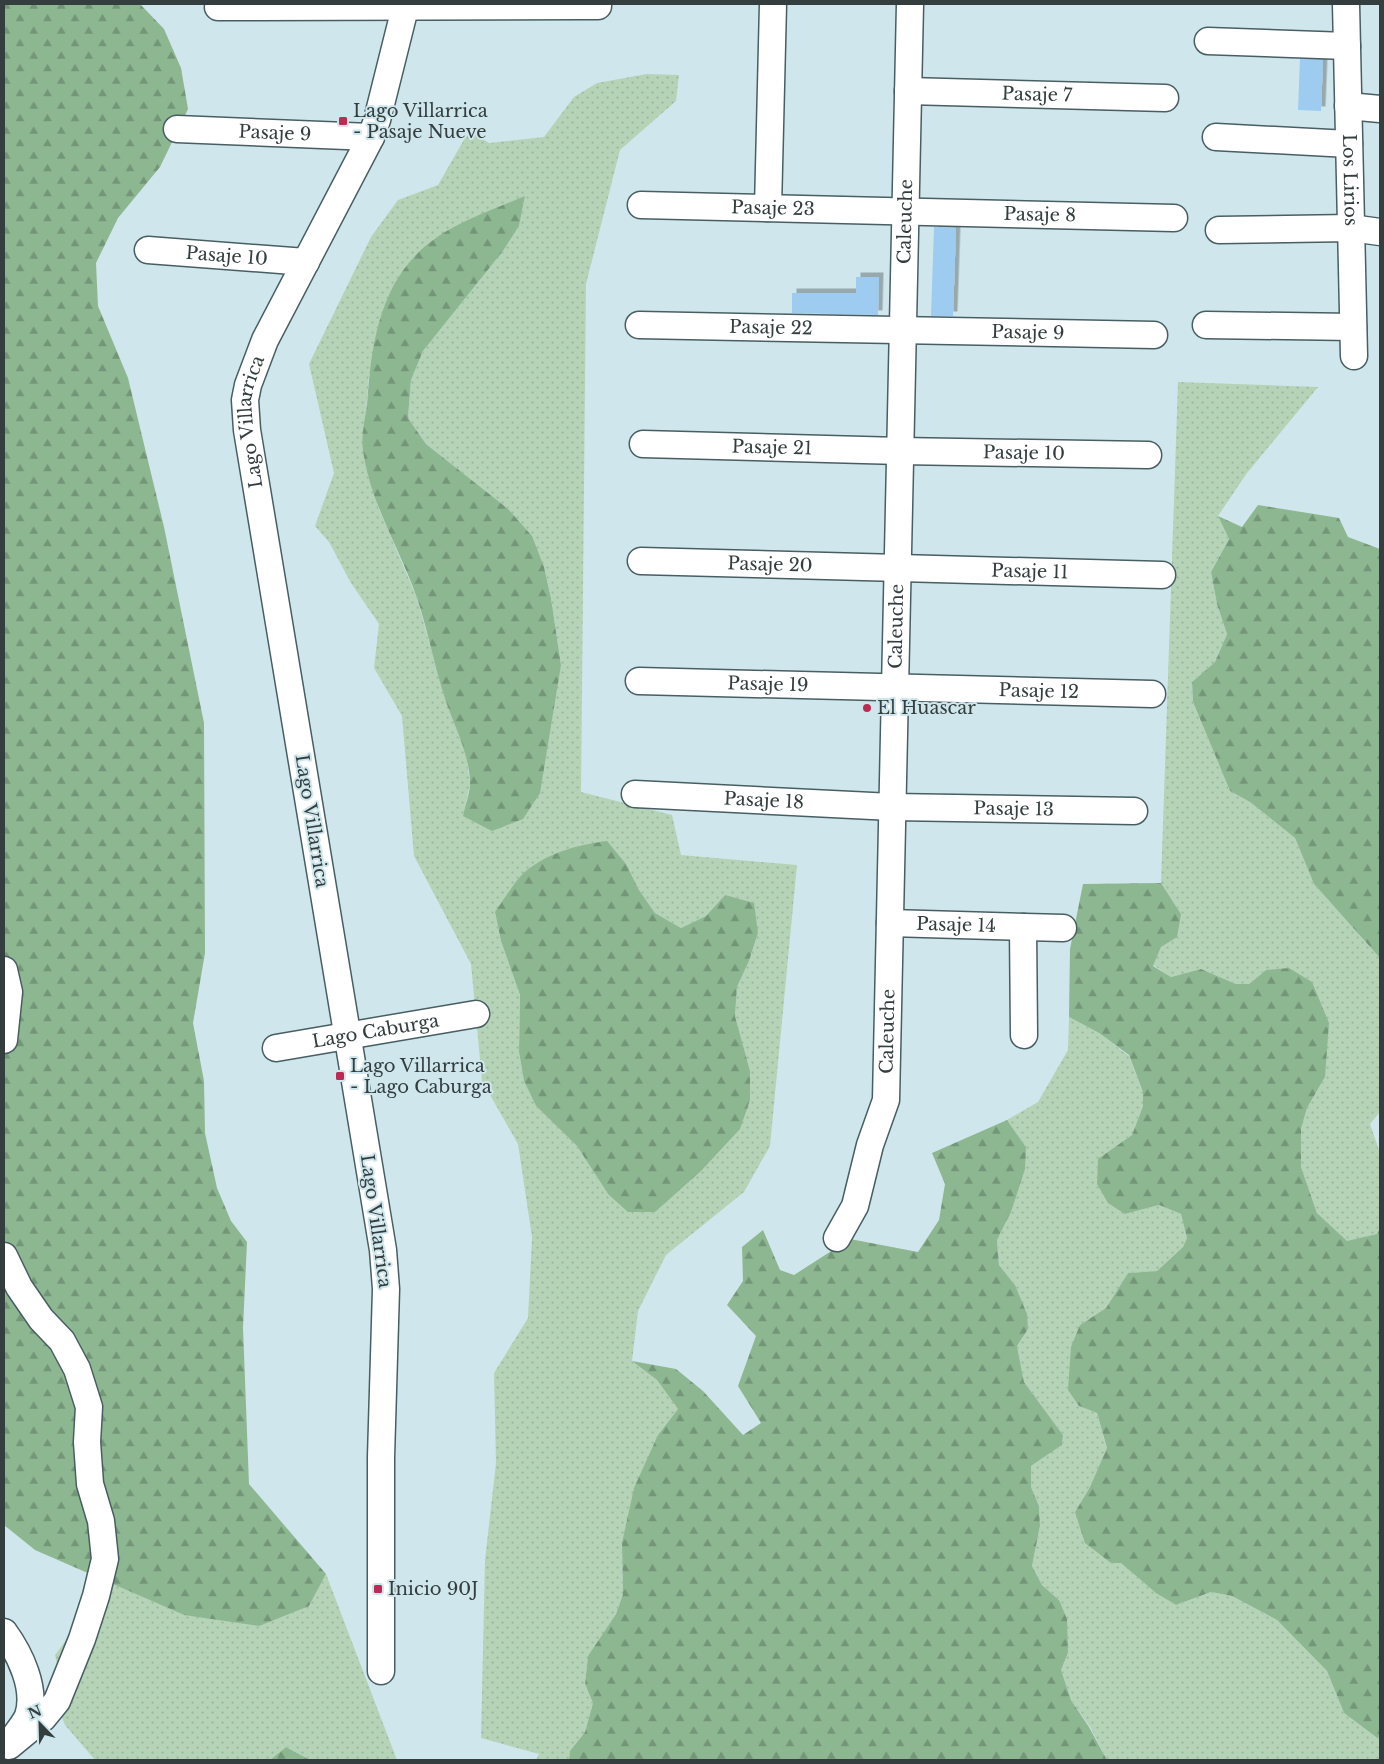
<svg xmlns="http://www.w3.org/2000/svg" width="1384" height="1764" font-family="'Libre Baskerville',serif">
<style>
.grass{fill:url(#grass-dots);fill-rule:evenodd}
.forest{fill:url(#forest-firs)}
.building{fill:#9ecbf0;filter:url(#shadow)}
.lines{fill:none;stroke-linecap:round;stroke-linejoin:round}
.minor-casing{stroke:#485e62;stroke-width:29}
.minor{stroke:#fff;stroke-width:26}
.poi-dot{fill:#bb2b53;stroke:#cfe7ec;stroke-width:2}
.labels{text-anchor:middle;stroke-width:4;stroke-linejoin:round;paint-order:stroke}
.street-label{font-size:18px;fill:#343e3f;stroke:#cfe7ec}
.poi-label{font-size:18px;fill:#343e3f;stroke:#cfe7ec;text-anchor:start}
</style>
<defs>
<pattern id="grass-dots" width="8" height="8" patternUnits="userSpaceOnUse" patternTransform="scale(1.25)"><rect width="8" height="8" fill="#b5d3b7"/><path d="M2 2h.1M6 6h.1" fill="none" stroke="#9cb69e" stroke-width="1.8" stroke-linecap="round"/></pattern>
<pattern id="forest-firs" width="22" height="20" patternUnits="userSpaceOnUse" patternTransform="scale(1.25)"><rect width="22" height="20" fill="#8db791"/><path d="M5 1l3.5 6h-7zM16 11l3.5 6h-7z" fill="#749678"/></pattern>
<filter id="shadow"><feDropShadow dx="4.5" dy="-4.5" stdDeviation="0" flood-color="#0004"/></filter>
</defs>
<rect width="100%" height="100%" fill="#cfe7ec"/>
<g class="grass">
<path d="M647,74L679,75L676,101L620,150L586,284L581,792L672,815L681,855L797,865L770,1146L744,1192L666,1255L638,1311L632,1361L657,1380L678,1409L658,1435L622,1543L623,1594L616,1614L588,1657L585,1684L593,1703L585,1732L570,1751L569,1760H536L539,1754L481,1738L485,1560L496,1463L494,1373L528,1318L532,1237L518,1144L482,1081L471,964L414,856L402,716L374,668L379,624L351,583L329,542L315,526L334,473L309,364L371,237L398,200L438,185L469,131L489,143L544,137L574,97L597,83ZM525,196L519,226L503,251L423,351L411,380L408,418L426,444L507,508L544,567L551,597L561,665L463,816L470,784L466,753L443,692L417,598L379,509L369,478L363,448L369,375ZM626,864L639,890L655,913L681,928L706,916L725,895L758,933L749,961L737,987L735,1016L750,1072L608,1194L577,1146L536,1106L524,1081L519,1052L520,995L501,941L495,912Z"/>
<path d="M1178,382L1318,387L1247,473L1218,516L1229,539L1211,572L1217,604L1227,634L1215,662L1192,682L1193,702L1230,791L1250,802L1295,838L1314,884L1380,958V1112L1370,1124L1380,1153V1228L1377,1234L1347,1242L1317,1213L1301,1167V1129L1307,1108L1325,1077L1266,970L1249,984H1236L1201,969L1171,977L1153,965L1161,947L1181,914L1161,883Z"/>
<path d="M1069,1017L1099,1033L1129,1056L1143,1092V1106L1132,1135L1098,1160L1125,1214L1159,1205L1181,1214L1187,1238L1183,1247L1157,1271L1128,1273L1106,1308L1080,1325L1079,1406L1097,1413L1107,1449L1090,1487L1075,1512C1106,1546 1135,1581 1176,1605L1211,1592L1232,1596L1277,1620L1327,1671L1344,1713L1376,1737H1380V1760H1107L1090,1727L1071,1700L1061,1670L1068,1653L1059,1600L1042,1585L1032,1566L1040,1526L1039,1506L1031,1487V1466L1062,1445L1063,1435L1024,1382L1017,1346L1028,1329L1015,1285L999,1265L997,1240L1011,1212L1026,1147L1007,1120L1038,1102L1068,1050Z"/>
<path d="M326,1574L397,1760H310L286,1747L270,1760H95L65,1725L56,1703L62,1684L55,1655L109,1582L184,1615L309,1606Z"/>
</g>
<g class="forest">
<path d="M4,4H140L164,29L181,68L188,109L160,167L118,218L96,263L98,306L128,378L164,527L204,723L205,953L193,1023L204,1081L205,1133L217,1188L231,1221L247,1242L243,1328L249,1484L326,1574L309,1606L259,1626L184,1615L35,1550L4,1525Z"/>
<path d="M525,196L519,226L503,251L423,351L411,380L408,418L426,444L507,508L532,536L544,567L551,598L561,665L540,793L523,819L492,831L463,816C465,805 470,793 470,783C469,749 451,721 442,689C433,659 427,628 417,598C400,549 370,503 363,450C361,436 365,419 367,405C371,349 378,289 422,249C451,223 490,211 525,196Z"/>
<path d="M1258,505L1339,518L1348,537L1380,549V958L1314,884L1295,838L1250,802L1230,791L1193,702L1192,682L1215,662L1227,634L1217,604L1211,572L1229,539L1218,516L1242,527Z"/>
<path d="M607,841L626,864L639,890L655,913L681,928L706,916L725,895L754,903L758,933L749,961L737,987L735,1016L750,1071V1100L740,1129L701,1171L655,1212H628L608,1194L577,1146L536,1106L524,1081L519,1052L520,995L501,941L495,912C503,901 516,879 526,871C550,852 577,845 607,841Z"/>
<path d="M1161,883L1181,914L1177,937L1161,947L1153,966L1171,977L1201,969L1236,984H1249L1266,970L1289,968L1312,982L1329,1023L1325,1077L1307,1108L1301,1129V1167L1317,1213L1347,1241L1377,1234L1380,1228V1737H1376L1344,1713L1327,1671L1277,1620L1232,1596L1211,1592L1176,1605L1156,1593L1121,1563H1111L1085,1543L1075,1512L1090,1487L1107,1448L1097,1413L1079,1406L1068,1390L1071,1347L1080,1325L1106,1308L1128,1273L1157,1271L1183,1247L1187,1238L1181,1214L1159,1205L1125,1214L1108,1203L1097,1184L1098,1159L1132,1135L1143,1106V1092L1129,1055L1099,1033L1069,1017L1070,949L1083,884Z"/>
<path d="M1007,1120L1026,1147L1025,1169L1011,1212L997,1240L999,1265L1015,1285L1027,1314L1028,1329L1017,1346L1024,1382L1063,1435L1062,1445L1031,1466V1487L1039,1506L1040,1526L1032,1566L1042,1585L1059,1600L1067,1619L1068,1653L1061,1670L1071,1700L1089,1727L1107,1760H569L570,1751L585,1732L593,1703L585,1684L588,1656L616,1614L623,1594L622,1543L634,1488L658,1435L678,1409L657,1380L632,1361L676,1369L703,1391L743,1435L761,1423L738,1386L756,1336L727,1305L743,1281L742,1247L763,1230L780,1270L794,1275L850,1239L918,1252L939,1220L945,1184L932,1153Z"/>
<path d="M286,1747L310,1760H270Z"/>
</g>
<g class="building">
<path d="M1300,59L1323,60L1321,111L1298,110Z"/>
<path d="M934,227L956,228L953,316H931Z"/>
<path d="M856,277H879L878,315L792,313V293H856Z"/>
</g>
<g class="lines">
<g class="minor-casing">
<g id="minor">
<path id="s1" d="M1346,4L1354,356"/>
<path d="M218,7L582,6H598V4"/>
<path d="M1208,41L1347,46"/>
<path id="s2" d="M908,91L1165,98"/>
<path d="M1348,106L1380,109"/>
<path id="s3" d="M177,129L371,137"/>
<path d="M1216,137L1349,144"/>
<path id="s4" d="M641,205L1174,218"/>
<path d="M768,208L773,4"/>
<path d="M1219,230L1351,228L1380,232"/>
<path id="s5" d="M148,250L306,262"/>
<path id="s6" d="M639,325L1154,335"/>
<path d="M1206,325L1353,327"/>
<path id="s7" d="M643,444L900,451L1148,455"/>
<path id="s8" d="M641,561L1162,575"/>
<path id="s9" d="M639,681L1152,694"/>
<path id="s10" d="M635,794L892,807L1134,811"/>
<path id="s11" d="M890,923L1063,928"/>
<path d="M1023,927L1024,1035"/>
<path d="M4,970L9,992L4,1040"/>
<path id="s12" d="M276,1048L476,1014"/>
<path id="s13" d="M837,1238L855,1206L870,1145L886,1100L910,4"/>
<path d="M4,1256L19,1287L41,1319L62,1341L77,1369L89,1407L87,1442L90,1484L101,1521L105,1559L96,1596L82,1639L57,1701L43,1718L9,1746"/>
<path d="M4,1632C20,1654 37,1689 28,1716C25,1723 19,1730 15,1736"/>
<path id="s14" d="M381,1671V1457L386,1289L383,1250L247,430L245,400L248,385L265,340L371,137L377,120L406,4"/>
</g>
</g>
<use href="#minor" class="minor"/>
</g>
<g class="poi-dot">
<rect x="338" y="116" width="10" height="10" rx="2.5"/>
<circle cx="867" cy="708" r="5"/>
<rect x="335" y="1071" width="10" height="10" rx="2.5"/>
<rect x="373" y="1584" width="10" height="10" rx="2.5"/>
</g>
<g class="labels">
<g class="street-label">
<text dy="6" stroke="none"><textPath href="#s2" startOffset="129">Pasaje 7</textPath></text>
<text dy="6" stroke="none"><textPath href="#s3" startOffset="98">Pasaje 9</textPath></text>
<text dy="6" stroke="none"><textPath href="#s1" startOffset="176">Los Lirios</textPath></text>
<text dy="6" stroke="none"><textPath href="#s4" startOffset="132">Pasaje 23</textPath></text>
<text dy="6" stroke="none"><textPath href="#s4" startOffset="399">Pasaje 8</textPath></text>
<text dy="6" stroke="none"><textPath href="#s13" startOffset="1026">Caleuche</textPath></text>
<text dy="6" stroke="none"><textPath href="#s5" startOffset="79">Pasaje 10</textPath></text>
<text dy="6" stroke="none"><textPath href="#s6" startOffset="132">Pasaje 22</textPath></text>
<text dy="6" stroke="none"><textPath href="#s6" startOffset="389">Pasaje 9</textPath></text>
<text dy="6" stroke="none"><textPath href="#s14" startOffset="1261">Lago Villarrica</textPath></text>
<text dy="6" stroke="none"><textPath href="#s7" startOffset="129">Pasaje 21</textPath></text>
<text dy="6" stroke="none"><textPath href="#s7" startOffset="381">Pasaje 10</textPath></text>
<text dy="6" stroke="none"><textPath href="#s8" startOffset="129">Pasaje 20</textPath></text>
<text dy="6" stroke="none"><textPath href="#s8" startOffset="389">Pasaje 11</textPath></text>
<text dy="6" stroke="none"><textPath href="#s13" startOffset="621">Caleuche</textPath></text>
<text dy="6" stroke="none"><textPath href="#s9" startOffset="129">Pasaje 19</textPath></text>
<text dy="6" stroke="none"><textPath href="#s9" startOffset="400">Pasaje 12</textPath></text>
<text dy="6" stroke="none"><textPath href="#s10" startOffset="129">Pasaje 18</textPath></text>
<text dy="6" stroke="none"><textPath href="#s10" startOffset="379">Pasaje 13</textPath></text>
<text transform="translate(312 821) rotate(81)" y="6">Lago Villarrica</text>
<text dy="6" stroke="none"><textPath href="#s11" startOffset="66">Pasaje 14</textPath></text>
<text dy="6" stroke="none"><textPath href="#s13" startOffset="216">Caleuche</textPath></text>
<text dy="6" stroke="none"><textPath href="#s12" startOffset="101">Lago Caburga</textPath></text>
<text transform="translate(376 1221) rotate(82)" y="6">Lago Villarrica</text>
</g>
<g class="poi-label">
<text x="353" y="117">Lago Villarrica<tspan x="353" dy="21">- Pasaje Nueve</tspan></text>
<text x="877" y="714">El Huascar</text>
<text x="350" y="1072">Lago Villarrica<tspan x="350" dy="21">- Lago Caburga</tspan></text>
<text x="388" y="1595">Inicio 90J</text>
</g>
</g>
<rect width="1384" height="1764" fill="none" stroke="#343e3f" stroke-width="10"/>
<g transform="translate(40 1724) rotate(337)" stroke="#cfe7ec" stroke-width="4" paint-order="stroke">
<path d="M0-4L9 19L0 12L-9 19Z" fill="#343e3f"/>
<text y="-8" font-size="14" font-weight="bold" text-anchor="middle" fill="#343e3f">N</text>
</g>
</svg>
